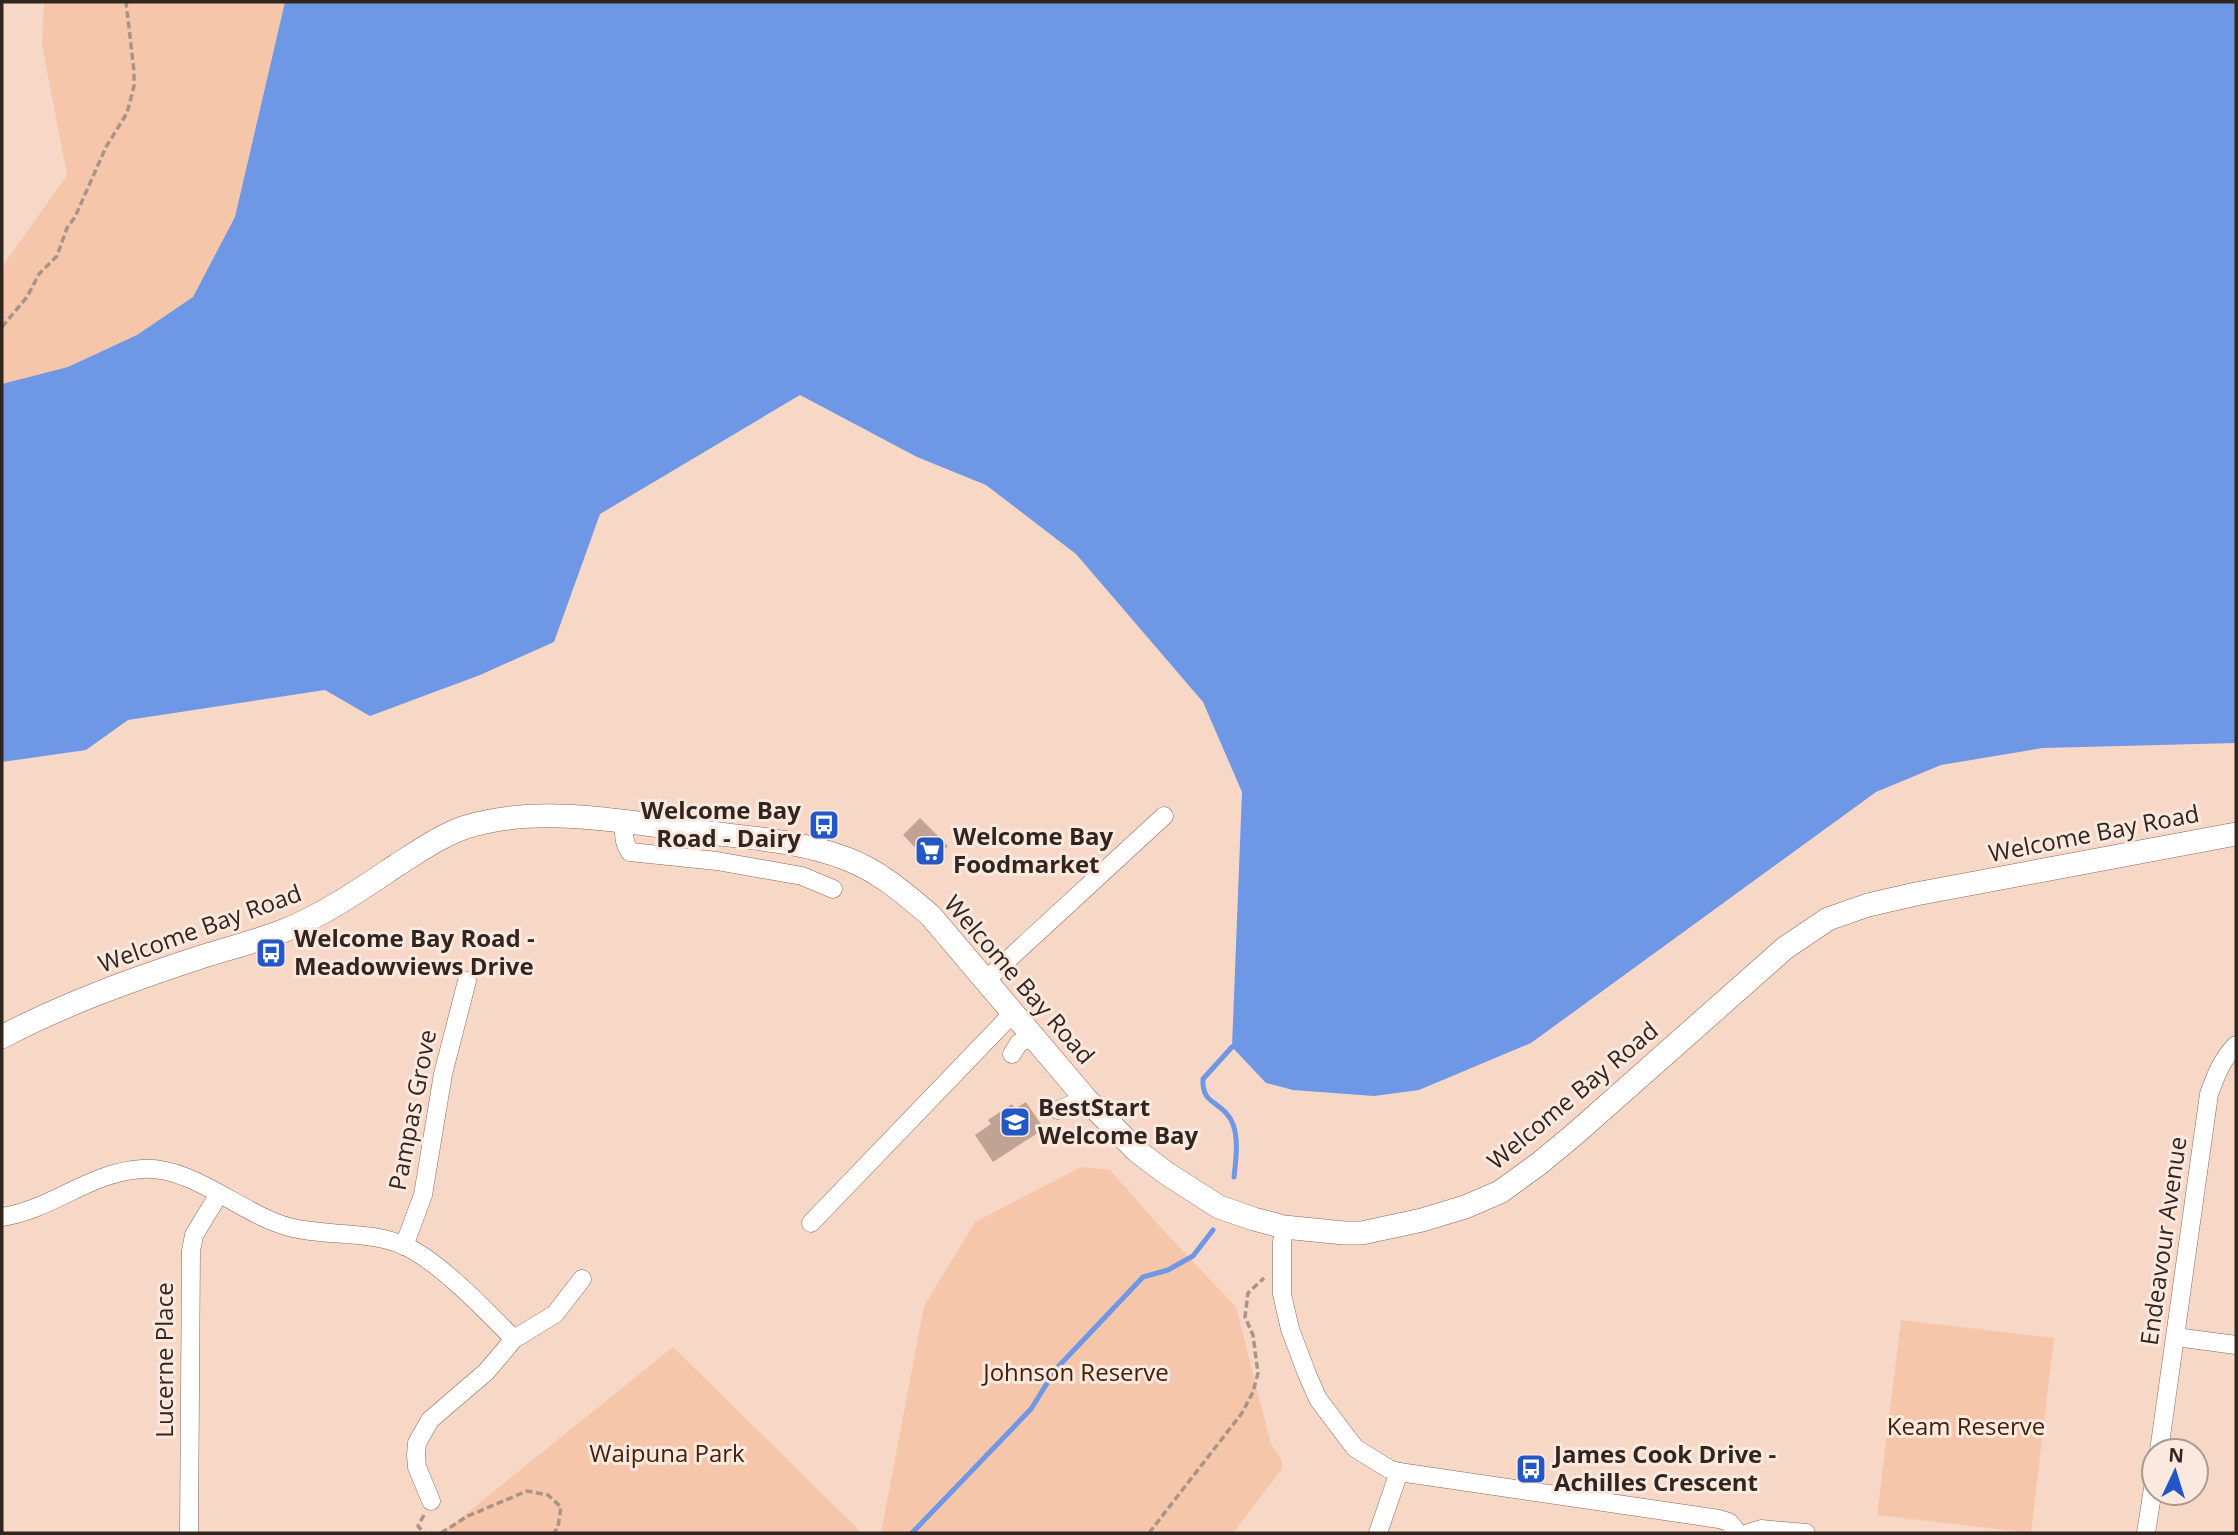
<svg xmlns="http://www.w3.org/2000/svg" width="2238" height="1535" font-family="'Open Sans',sans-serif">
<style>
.green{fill:#f6c6ab}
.water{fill:#6e97e5}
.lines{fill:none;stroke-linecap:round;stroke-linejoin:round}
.stream{stroke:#6e97e5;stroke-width:5}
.building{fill:#c1a393}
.minor-casing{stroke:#85695a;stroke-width:19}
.major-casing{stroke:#85695a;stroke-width:24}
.path{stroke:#ab9387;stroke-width:3.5;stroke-dasharray:7 3.5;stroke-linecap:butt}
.minor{stroke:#fff;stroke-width:18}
.major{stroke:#fff;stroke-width:23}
.labels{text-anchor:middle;stroke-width:6;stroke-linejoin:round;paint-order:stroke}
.poi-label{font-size:24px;font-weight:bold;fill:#31251f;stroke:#fbe8de;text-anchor:start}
.street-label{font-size:24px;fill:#31251f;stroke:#fbe8de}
.park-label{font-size:24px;fill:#42200a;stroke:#fbe8de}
</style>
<rect width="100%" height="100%" fill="#f7d8c7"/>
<g class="green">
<path d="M44,2H453L2,651V267L67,175L42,45Z"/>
<path d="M1081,1167L1110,1170L1164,1231L1236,1307L1271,1444L1282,1460V1469L1233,1533H881L924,1306L975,1222Z"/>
<path d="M1901,1320L2054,1338L2031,1533L1877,1515Z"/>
<path d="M673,1347L862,1533H442Z"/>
</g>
<path class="water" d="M285,2H2236V743L2043,748L1941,765L1876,792L1531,1043L1419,1090L1374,1096L1293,1090L1266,1083L1232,1047L1242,792L1203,702L1076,554L986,485L917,457L800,395L600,514L554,642L480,675L370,716L325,690L128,720L86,750L2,762V384L68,367L137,335L193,297L235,217Z"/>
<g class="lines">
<g class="stream">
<path d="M1232,1047L1203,1079C1202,1101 1214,1100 1226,1113C1241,1128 1236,1159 1234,1177"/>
<path d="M912,1533L1031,1409L1056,1369L1143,1277L1168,1270L1193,1256L1213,1230"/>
</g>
</g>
<g class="building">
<path d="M920,818L948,846L930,863L903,835Z"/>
<path d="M1026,1102L1044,1129L993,1162L975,1135L991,1124L988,1120L1012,1104L1015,1109Z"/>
</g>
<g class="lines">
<g class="minor-casing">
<g id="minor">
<path d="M624,822C624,834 623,842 630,852L717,861L802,876L833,889"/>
<path d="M986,980L1164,816"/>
<path d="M1012,1054L1019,1043L1033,1036"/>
<path d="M1058,1110L1086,1099"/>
<path d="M2,1217C51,1210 90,1172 142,1169C193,1166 241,1214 289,1227C326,1237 369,1230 405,1246C440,1262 486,1311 514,1339"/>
<path d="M811,1223L1014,1012"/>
<path d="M1284,1227L1282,1243V1294L1290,1329L1307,1374L1318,1399L1355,1448L1389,1469L1399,1472L1719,1519L1729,1522L1738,1533"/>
<path d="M404,1246L423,1195L443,1074L467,981"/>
<path d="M2176,1337L2236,1345"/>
<path d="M2159,1451L2209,1094C2216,1075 2222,1059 2236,1045"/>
<path d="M431,1501L417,1467L416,1455L417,1443L430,1420L486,1372L514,1339L555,1314L582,1279"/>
<path d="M189,1533L191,1251L194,1235L219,1194"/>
<path d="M1378,1533L1399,1472"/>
<path d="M1748,1533L1761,1529L1806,1533"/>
<path d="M2146,1533L2154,1482"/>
</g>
</g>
<g class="major-casing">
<path id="major" d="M2,1037C64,1004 131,980 198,958C226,949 255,942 283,931C324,915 361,889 397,865C419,851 442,835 466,827C539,804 628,822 702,832C751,838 801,841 847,859C879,871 904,893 930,915L1086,1099L1137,1151L1166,1173L1219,1207L1254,1219L1284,1227L1344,1233H1362L1422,1220L1465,1207L1500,1192L1540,1163L1576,1133L1785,948L1828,919L1868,905L1916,894L2236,834"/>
</g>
<g class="path">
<path d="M2,327L27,297L39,274L57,256L67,228L75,217L106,147L127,113L134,86V71L126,2"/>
<path d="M424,1515L418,1526L424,1533"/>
<path d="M441,1533L468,1516L527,1491L548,1495L561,1507L558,1527L554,1533"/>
<path d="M1149,1533L1242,1413L1253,1392L1258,1373L1253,1335L1245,1317L1248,1293L1264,1278"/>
</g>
<use href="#minor" class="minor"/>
<use href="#major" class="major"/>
</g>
<defs>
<g id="bus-square" transform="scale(1.575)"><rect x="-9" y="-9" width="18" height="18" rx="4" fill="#2357c5" stroke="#fbe8de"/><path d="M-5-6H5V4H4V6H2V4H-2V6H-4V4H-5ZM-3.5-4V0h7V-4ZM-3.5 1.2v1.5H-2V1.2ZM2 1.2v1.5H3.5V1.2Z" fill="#fff"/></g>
<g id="supermarket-square" transform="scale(1.575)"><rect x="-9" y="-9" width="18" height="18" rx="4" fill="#2357c5" stroke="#fbe8de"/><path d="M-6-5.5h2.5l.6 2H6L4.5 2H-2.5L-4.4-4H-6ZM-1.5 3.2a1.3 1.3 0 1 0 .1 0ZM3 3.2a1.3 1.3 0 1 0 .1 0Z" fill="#fff"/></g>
<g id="school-square" transform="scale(1.575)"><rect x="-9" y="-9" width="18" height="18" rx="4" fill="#2357c5" stroke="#fbe8de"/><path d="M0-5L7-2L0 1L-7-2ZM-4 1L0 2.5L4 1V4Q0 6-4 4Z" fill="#fff"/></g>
</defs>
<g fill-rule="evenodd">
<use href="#bus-square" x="824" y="825"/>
<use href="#supermarket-square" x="930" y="851"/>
<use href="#bus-square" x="271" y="953"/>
<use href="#school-square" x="1015" y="1122"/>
<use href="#bus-square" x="1531" y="1469"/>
</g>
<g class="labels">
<g class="poi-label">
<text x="801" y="819" text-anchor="end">Welcome Bay<tspan x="801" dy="28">Road - Dairy</tspan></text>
<text x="953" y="845">Welcome Bay<tspan x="953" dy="28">Foodmarket</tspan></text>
<text x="294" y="947">Welcome Bay Road -<tspan x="294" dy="28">Meadowviews Drive</tspan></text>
<text x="1038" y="1116">BestStart<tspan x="1038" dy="28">Welcome Bay</tspan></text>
<text x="1554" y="1463">James Cook Drive -<tspan x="1554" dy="28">Achilles Crescent</tspan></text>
</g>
<g class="street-label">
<text transform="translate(2094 834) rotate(-11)" y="8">Welcome Bay Road</text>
<text transform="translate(200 929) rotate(-20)" y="8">Welcome Bay Road</text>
<text transform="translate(1019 980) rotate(49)" y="8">Welcome Bay Road</text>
<text transform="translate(1573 1096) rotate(-40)" y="8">Welcome Bay Road</text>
<text transform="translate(413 1110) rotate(-79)" y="8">Pampas Grove</text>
<text transform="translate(2164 1241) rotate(-82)" y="8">Endeavour Avenue</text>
<text transform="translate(165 1360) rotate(-90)" y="8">Lucerne Place</text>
</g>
<g class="park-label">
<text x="1076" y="1381">Johnson Reserve</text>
<text x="1966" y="1435">Keam Reserve</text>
<text x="667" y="1462">Waipuna Park</text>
</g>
</g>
<rect width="2238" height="1535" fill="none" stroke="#31251f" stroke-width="7"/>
<g transform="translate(2175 1472) rotate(4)"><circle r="33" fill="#fbe8de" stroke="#aa9a92" stroke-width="2"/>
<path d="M0-5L12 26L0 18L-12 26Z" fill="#2357c5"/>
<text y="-10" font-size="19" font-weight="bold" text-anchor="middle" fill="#31251f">N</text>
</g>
</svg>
